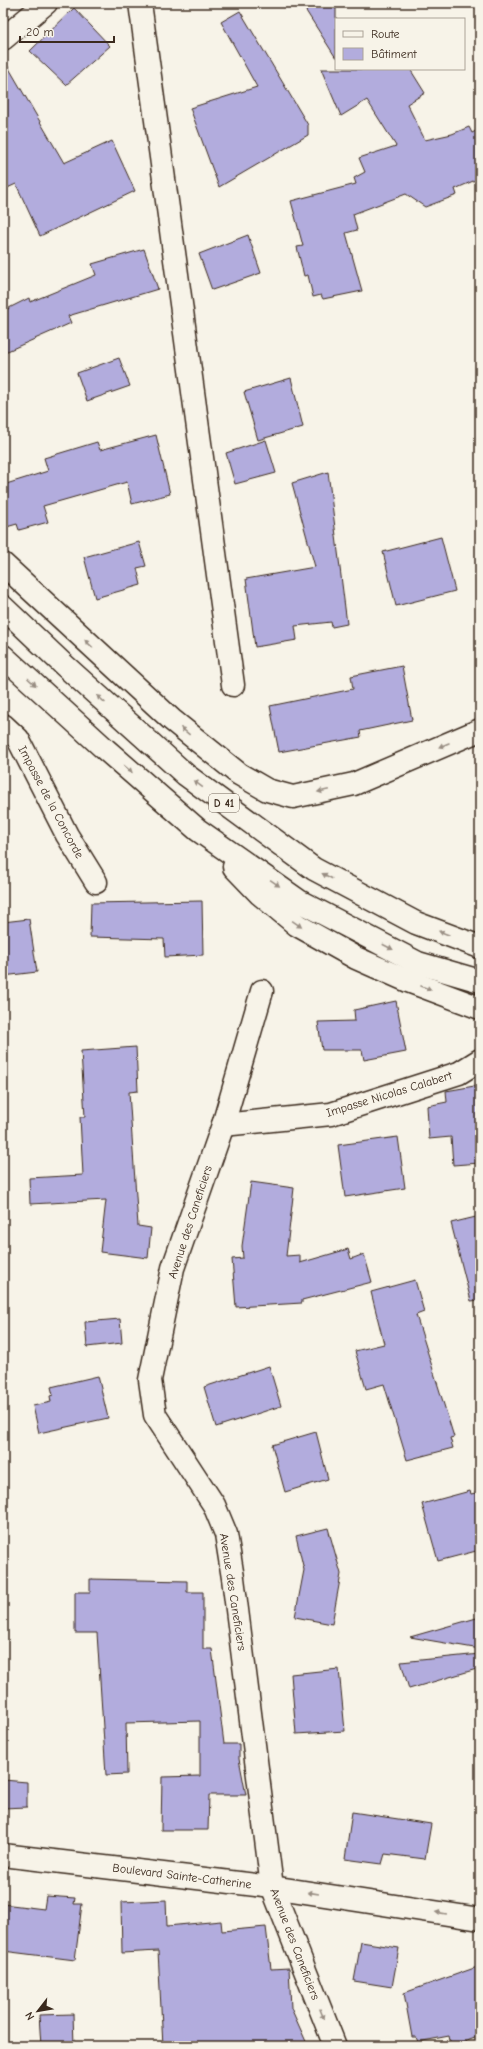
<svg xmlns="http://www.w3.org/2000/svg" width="483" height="2049" font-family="'Comic Neue',sans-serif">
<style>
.building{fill:#b2acdd;stroke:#3b2a1e}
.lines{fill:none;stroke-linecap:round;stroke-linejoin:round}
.minor-casing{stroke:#3b2a1e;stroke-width:25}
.trunk-casing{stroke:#3b2a1e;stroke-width:25}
.minor{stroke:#f7f3e8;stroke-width:22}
.trunk{stroke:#f7f3e8;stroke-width:22}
.oneway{fill:#998e83}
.labels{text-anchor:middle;stroke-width:4;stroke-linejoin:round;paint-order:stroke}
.shield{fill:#f7f3e8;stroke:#73665b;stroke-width:1}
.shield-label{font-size:11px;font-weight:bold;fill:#3b2a1e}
.street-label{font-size:12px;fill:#3b2a1e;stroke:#f7f3e8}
</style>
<rect width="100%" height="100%" fill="#f7f3e8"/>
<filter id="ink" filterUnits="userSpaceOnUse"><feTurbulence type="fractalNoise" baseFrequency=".025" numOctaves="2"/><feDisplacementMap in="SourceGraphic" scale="8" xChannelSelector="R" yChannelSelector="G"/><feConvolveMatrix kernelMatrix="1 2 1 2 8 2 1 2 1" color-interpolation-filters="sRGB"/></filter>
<g filter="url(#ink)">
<g class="building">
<path d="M301,3H336V58Z"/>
<path d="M74,8L110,46L66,85L30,51Z"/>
<path d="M240,11L308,125V135L219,187L190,108L257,87L221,22Z"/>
<path d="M3,58L64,163L112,141L135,191L40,236L16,184L3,190Z"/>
<path d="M321,69H410L425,93L407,104L425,140L452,134L469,127L472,133L480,129V178L455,189L457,195L425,207L406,194L353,214L357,230L346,233L362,291L323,299L321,295L313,297L308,275L304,276L297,247L303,246L291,201L356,184L354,178L365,172L359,158L396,146L367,100L341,116Z"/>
<path d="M248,235L261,273L212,290L199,254Z"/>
<path d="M144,249L158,289L68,316L71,323L3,353V311L29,298L30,302L96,275L92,264Z"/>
<path d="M119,358L130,386L87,401L77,373Z"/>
<path d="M291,378L303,427L258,440L244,392Z"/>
<path d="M156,435L170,494L132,504L127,482L43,506L48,522L19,530L17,524L3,528V485L48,471L44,458L97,442L100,450Z"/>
<path d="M266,440L276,473L235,484L226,453Z"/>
<path d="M328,472L347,624L332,627L331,622L295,626L297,640L255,647L246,579L315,567L292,483Z"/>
<path d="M441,537L455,591L396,606L383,552Z"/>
<path d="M139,542L146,566L137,568L141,585L95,598L84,557Z"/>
<path d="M402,666L412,720L360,731L361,737L279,752L270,706L353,689L351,676Z"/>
<path d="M202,901L203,955L165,957L164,939L90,937L91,903Z"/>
<path d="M29,919L37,972L3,976V922Z"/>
<path d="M396,1001L406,1052L364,1060L362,1050H322L318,1022L355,1021L354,1010Z"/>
<path d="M136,1047L138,1091L129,1092L138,1226L151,1228L148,1258L100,1252L106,1200L30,1204L29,1178L83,1175L80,1117H85L81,1051Z"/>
<path d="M480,1085V1163L453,1165L451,1137L429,1139L427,1106L447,1102L446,1091Z"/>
<path d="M398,1137L405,1188L345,1197L338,1145Z"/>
<path d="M251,1182L294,1188L286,1256L300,1255V1263L348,1249L351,1259L364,1254L372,1282L302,1300V1303L236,1307L232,1259L243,1258L242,1246Z"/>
<path d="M480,1216V1300L471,1301L451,1223Z"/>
<path d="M415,1280L424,1312L416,1315L454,1437L450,1438L453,1448L407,1460L384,1384L366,1389L355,1351L384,1344L371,1292Z"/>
<path d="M120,1319L122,1343L87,1347L85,1322Z"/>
<path d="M269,1366L281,1406L216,1427L204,1387Z"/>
<path d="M98,1376L108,1418L39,1433L33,1406L51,1402L50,1396L53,1395L51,1387Z"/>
<path d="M316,1432L328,1479L285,1492L272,1445Z"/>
<path d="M470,1491L471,1494L480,1492V1550L438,1561L422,1504Z"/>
<path d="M328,1528L341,1574L332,1624L295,1617L304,1570L296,1536Z"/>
<path d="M90,1579L187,1581V1592H203V1649H212L224,1744H239V1759L246,1795H209L208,1830H161L162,1777L200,1776V1721L126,1723L127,1774L106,1775L97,1633H75V1592H90Z"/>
<path d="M480,1617V1649L410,1637Z"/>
<path d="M480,1654V1668L409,1689L401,1662Z"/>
<path d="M339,1669L345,1731L296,1734L291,1674Z"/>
<path d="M3,1780L27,1782V1807L3,1808Z"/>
<path d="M352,1812L431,1824L425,1859L385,1854L382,1864L345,1859Z"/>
<path d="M46,1896L75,1898L74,1904H82L75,1960L3,1951V1904L44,1909Z"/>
<path d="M166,1900L167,1926L221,1921L222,1931L266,1927L271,1969L289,1968L291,2008L308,2046H163L158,1951L122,1953L121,1902Z"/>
<path d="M361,1942L399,1948L392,1987L354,1981Z"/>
<path d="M480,1966V2036L454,2046H451L449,2036L418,2042L416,2037H412L404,1993Z"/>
<path d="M73,2014L74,2046H41L39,2015Z"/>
</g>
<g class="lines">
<g class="minor-casing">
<g id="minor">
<path d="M140,3L233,685"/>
<path d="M3,39L46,3"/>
<path d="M3,725L18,739L67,835L96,882"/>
<path d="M262,991L223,1125L173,1268L150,1380L155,1415L214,1505L226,1534L233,1578L272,1887L335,2046"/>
<path d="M223,1125L331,1114L459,1073L480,1060"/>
<path d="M3,1855L272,1887L480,1919"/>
</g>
</g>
<g class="trunk-casing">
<g id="trunk">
<path d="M3,564L172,720L239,774L267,790L293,797L354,784L480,730"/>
<path d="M3,607L64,665L186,775L314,869L416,923L480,947"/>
<path d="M3,656L105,749L198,830L299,901L418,963L480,981"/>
<path d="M234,867L260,894L297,925L356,958L408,981L480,1008"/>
</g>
</g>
<use href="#minor" class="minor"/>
<use href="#trunk" class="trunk"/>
</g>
<defs><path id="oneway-solid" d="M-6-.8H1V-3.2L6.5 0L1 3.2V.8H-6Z"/></defs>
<g class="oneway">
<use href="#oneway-solid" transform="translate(89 644) rotate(-137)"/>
<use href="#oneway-solid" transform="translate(32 682) rotate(42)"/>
<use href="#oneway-solid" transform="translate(101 699) rotate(-138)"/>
<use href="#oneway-solid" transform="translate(185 731) rotate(-141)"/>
<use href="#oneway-solid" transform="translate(444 745) rotate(157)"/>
<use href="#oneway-solid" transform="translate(128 769) rotate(41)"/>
<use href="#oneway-solid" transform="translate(198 784) rotate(-144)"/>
<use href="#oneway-solid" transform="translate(323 791) rotate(168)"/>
<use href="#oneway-solid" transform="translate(327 876) rotate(-152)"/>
<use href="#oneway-solid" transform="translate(275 883) rotate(35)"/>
<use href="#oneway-solid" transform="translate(297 924) rotate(35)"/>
<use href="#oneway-solid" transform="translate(444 933) rotate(-159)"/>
<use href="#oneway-solid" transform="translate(388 947) rotate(27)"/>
<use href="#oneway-solid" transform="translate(426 988) rotate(21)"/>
<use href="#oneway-solid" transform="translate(313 1893) rotate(-171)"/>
<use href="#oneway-solid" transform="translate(441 1913) rotate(-171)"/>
<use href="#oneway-solid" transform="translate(322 2014) rotate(68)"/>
</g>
</g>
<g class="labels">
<rect class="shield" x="209" y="794" width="30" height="18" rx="3"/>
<g class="shield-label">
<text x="224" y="807">D 41</text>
</g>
<g class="street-label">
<text transform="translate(51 802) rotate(62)" y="4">Impasse de la Concorde</text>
<text transform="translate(389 1094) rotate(-17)" y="4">Impasse Nicolas Calabert</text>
<text transform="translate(190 1222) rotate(-72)" y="4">Avenue des Caneficiers</text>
<text transform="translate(233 1592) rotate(81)" y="4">Avenue des Caneficiers</text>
<text transform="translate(182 1876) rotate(7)" y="4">Boulevard Sainte-Catherine</text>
<text transform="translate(295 1944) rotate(69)" y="4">Avenue des Caneficiers</text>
</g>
</g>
<rect width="483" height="2049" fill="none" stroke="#f7f3e8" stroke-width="16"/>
<rect x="8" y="8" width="467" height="2033" fill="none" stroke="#3b2a1e" stroke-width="1.5" filter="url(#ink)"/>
<rect x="335" y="18" width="130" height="52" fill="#f7f3e8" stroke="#aca397"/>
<rect x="343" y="31" width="20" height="6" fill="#f7f3e8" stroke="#aca397"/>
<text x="371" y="38" font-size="12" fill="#3b2a1e">Route</text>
<rect x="343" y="48" width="20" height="12" fill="#b2acdd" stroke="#aca397"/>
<text x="371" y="58" font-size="12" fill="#3b2a1e">Bâtiment</text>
<g transform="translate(38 2011) rotate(239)" stroke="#f7f3e8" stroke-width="3" paint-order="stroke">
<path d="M0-3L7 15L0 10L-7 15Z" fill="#3b2a1e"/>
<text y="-6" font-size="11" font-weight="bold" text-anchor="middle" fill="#3b2a1e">N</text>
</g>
<path d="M20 36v6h94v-6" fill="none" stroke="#3b2a1e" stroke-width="2"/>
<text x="26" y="36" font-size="12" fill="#3b2a1e" stroke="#f7f3e8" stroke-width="3" paint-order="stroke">20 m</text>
</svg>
